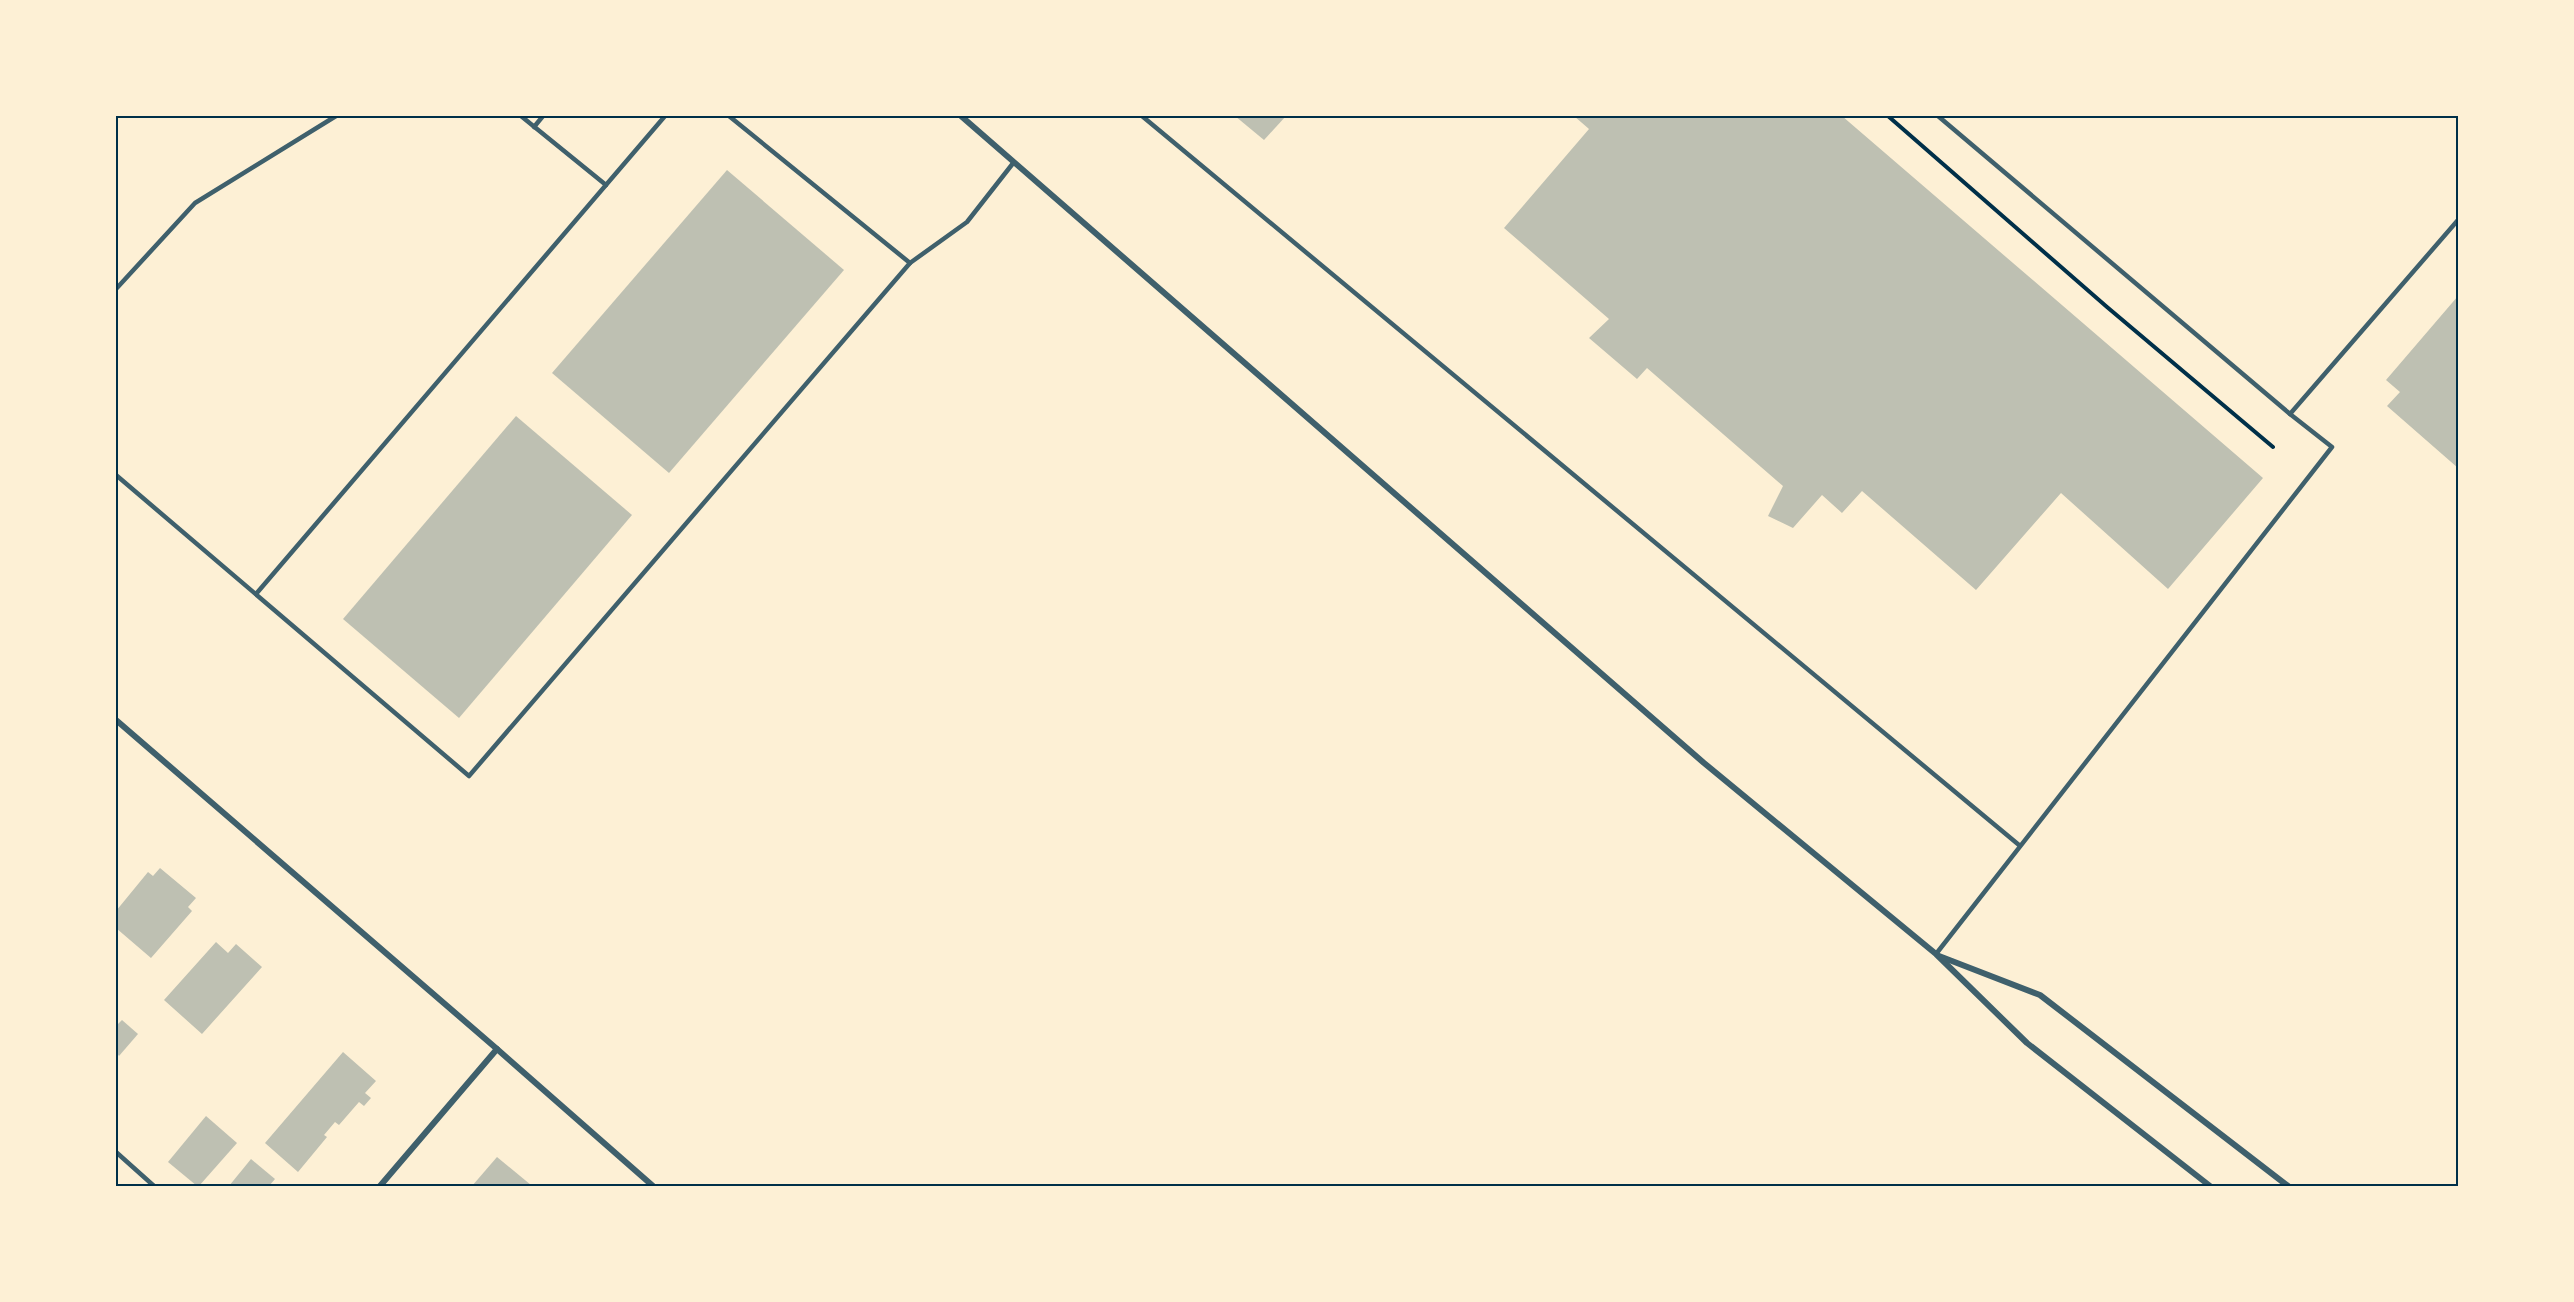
<svg xmlns="http://www.w3.org/2000/svg" width="2574" height="1302" font-family="'Varela Round',sans-serif">
<style>
.building{fill:#bec0b2}
.lines{fill:none;stroke-linecap:round;stroke-linejoin:round}
.path{stroke:#003049;stroke-width:4}
.service{stroke:#3f606c;stroke-width:4.5}
.minor{stroke:#3f606c;stroke-width:6}
.neatline{fill:none;stroke:#003049;stroke-width:2}
</style>
<rect width="100%" height="100%" fill="#fdf0d5"/>
<g class="building">
<path d="M1235,116H1286L1264,140Z"/>
<path d="M1574,116H1842L2263,478L2168,589L2061,493L1976,590L1862,491L1842,513L1822,495L1793,528L1768,516L1783,486L1647,368L1637,379L1589,338L1609,319L1504,228L1589,129Z"/>
<path d="M727,170L844,270L669,473L552,373Z"/>
<path d="M2458,296V468L2387,406L2400,392L2386,380Z"/>
<path d="M516,416L632,515L459,718L343,619Z"/>
<path d="M160,868L196,898L188,907L192,911L151,958L116,928V911L148,872L153,876Z"/>
<path d="M216,942L228,953L236,944L262,967L202,1034L164,1000Z"/>
<path d="M122,1020L138,1034L119,1056L116,1052V1026Z"/>
<path d="M343,1052L376,1081L365,1093L371,1098L364,1106L359,1102L339,1125L335,1122L324,1135L327,1137L298,1172L265,1143Z"/>
<path d="M206,1116L237,1143L199,1186H197L168,1162Z"/>
<path d="M497,1157L531,1185L530,1186H472Z"/>
<path d="M251,1159L275,1179L269,1186H229Z"/>
</g>
<g class="lines">
<path class="path" d="M1888,116L2107,307L2273,447"/>
<g class="service">
<path d="M521,116L606,185"/>
<path d="M729,116L910,263"/>
<path d="M1142,116L2019,845"/>
<path d="M1938,116L2290,414L2458,220"/>
<path d="M534,127L543,116"/>
<path d="M116,289L195,203L336,116"/>
<path d="M116,475L469,776L910,263L967,222L1014,162"/>
<path d="M256,594L665,116"/>
<path d="M1936,954L2332,447L2290,414"/>
<path d="M116,1152L154,1186"/>
</g>
<g class="minor">
<path d="M961,116L1704,763L1936,954L2027,1043L2210,1186"/>
<path d="M116,720L497,1049L653,1186"/>
<path d="M1939,956L2040,995L2288,1186"/>
<path d="M380,1186L497,1049"/>
</g>
</g>
<rect width="2574" height="1302" fill="none" stroke="#fdf0d5" stroke-width="234"/>
<rect x="117" y="117" width="2340" height="1068" class="neatline"/>
</svg>
